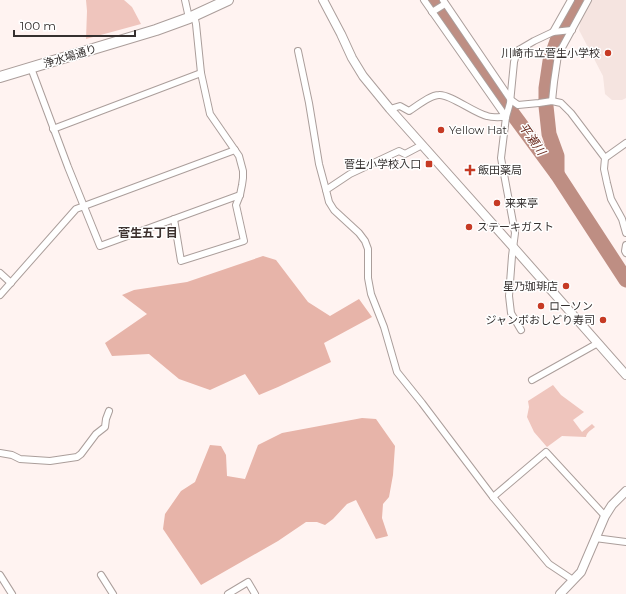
<svg xmlns="http://www.w3.org/2000/svg" width="626" height="594" font-family="Montserrat,'Noto Sans JP',sans-serif">
<style>
.built{fill:#f5e4e0}
.green{fill:#efc5bd}
.forest{fill:#e7b4a9}
.lines{fill:none;stroke-linecap:round;stroke-linejoin:round}
.river{stroke:#be8e83;stroke-width:15}
.minor-casing{stroke:#ab9e9b;stroke-width:8}
.tertiary-casing{stroke:#ab9e9b;stroke-width:10}
.primary-casing{stroke:#ab9e9b;stroke-width:12}
.minor{stroke:#fff;stroke-width:6}
.tertiary{stroke:#fff;stroke-width:8}
.primary{stroke:#fff;stroke-width:10}
.poi-dot{fill:#c63a24;stroke:#fff;stroke-width:1.5}
.labels{text-anchor:middle;stroke-width:3;stroke-linejoin:round;paint-order:stroke}
.poi-label{font-size:11px;fill:#35302f;stroke:#fff;text-anchor:start}
.street-label{font-size:11px;fill:#35302f;stroke:#fff}
.water-label{font-size:12px;font-style:italic;fill:#6c2e22;stroke:#fff}
.neighbourhood-label{font-size:12px;font-weight:bold;fill:#3c312f;stroke:#fff}
</style>
<rect width="100%" height="100%" fill="#fff3f1"/>
<path class="built" d="M592,0H626V98L622,100H612L605,94L603,76L579,30L581,18Z"/>
<g class="green">
<path d="M86,0H124L132,7L141,24L86,39L87,11Z"/>
<path d="M553,385L561,395L584,412L573,420L582,432L592,424L595,427C591,430 587,432 586,437L562,436L547,447L534,432L527,417L529,407L528,401Z"/>
</g>
<g class="forest">
<path d="M263,256L276,260L308,302L330,316L359,299L372,317L324,343L331,362L278,387L259,395L245,374L210,390L179,379L149,354L112,356L105,343L147,314L122,295L134,290L187,282Z"/>
<path d="M362,418L376,419L395,446L393,475L389,497L383,504L382,518L388,536L376,539L356,500L347,504L333,519L325,525L317,522H306L278,541L201,585L163,529L165,514L181,491L195,482L210,445L221,446L226,455L227,476L245,479L258,445L282,433Z"/>
</g>
<g class="lines">
<g class="river">
<path d="M435,0L475,56L501,98L557,174L626,280"/>
<path d="M557,174V156L549,134L546,106V88L550,61L557,41L566,18L576,0"/>
</g>
<g class="minor-casing">
<g id="minor">
<path d="M185,0L189,18"/>
<path d="M424,0L506,117"/>
<path d="M443,0L511,100L518,105L539,103L552,101L561,103L571,113L605,158L604,169L607,183L611,199L622,219L626,233"/>
<path d="M432,12L445,4"/>
<path d="M194,15L196,24L201,73"/>
<path d="M553,32L571,0"/>
<path d="M298,51L309,103L319,164L326,190"/>
<path d="M31,68L68,167L100,246L240,195"/>
<path d="M552,101L554,82L558,55L588,0"/>
<path d="M390,109L400,106L409,111C417,106 430,95 439,95C450,94 474,113 487,116C493,118 500,117 506,117"/>
<path d="M53,129L201,73L210,114L239,156L243,171V178L242,185L240,195L236,205L244,241L181,261L174,219"/>
<path d="M422,145L405,154L399,151L350,174L326,190L329,202L334,210L359,233L365,241L368,249V278L371,294L384,327L397,372L422,403L493,497L549,564L573,580"/>
<path d="M605,158L626,143"/>
<path d="M626,245L625,251L626,253"/>
<path d="M0,273L11,283"/>
<path d="M0,295L76,209L235,150"/>
<path d="M521,330L511,313L509,296L512,256L515,233L501,158L506,117L510,103L514,62L517,51L534,41L553,32L572,30"/>
<path d="M532,380L598,343"/>
<path d="M0,453L12,455L20,459L50,461L77,457L81,454L96,434L105,427L106,419L109,411"/>
<path d="M493,497L546,452L605,516"/>
<path d="M595,538L626,542"/>
<path d="M0,575L12,594"/>
<path d="M101,575L113,594"/>
<path d="M228,594L248,582L255,594"/>
</g>
</g>
<g class="tertiary-casing">
<g id="tertiary">
<path d="M323,0L341,34L352,58L363,76L390,109L514,248L626,375"/>
<path d="M560,594L581,572L605,516L612,505L626,491"/>
</g>
</g>
<g class="primary-casing">
<path id="primary" d="M0,77L156,30L189,18L228,0"/>
</g>
<use href="#minor" class="minor"/>
<use href="#tertiary" class="tertiary"/>
<use href="#primary" class="primary"/>
</g>
<g class="poi-dot">
<circle cx="608" cy="53" r="4"/>
<circle cx="441" cy="130" r="4"/>
<rect x="425" y="160" width="8" height="8" rx="2"/>
<path d="M468 164h4v4h4v4h-4v4h-4v-4h-4v-4h4z"/>
<circle cx="497" cy="203" r="4"/>
<circle cx="469" cy="227" r="4"/>
<circle cx="566" cy="286" r="4"/>
<circle cx="541" cy="306" r="4"/>
<circle cx="603" cy="320" r="4"/>
</g>
<g class="labels">
<g class="poi-label">
<text x="600" y="57" text-anchor="end">川崎市立菅生小学校</text>
<text x="449" y="134">Yellow Hat</text>
<text x="421" y="168" text-anchor="end">菅生小学校入口</text>
<text x="478" y="174">飯田薬局</text>
<text x="505" y="207">来来亭</text>
<text x="477" y="231">ステーキガスト</text>
<text x="558" y="290" text-anchor="end">星乃珈琲店</text>
<text x="549" y="310">ローソン</text>
<text x="595" y="324" text-anchor="end">ジャンボおしどり寿司</text>
</g>
<g class="street-label">
<text transform="translate(70 56) rotate(-17)" y="4">浄水場通り</text>
</g>
<g class="water-label">
<text transform="translate(532 139) rotate(55)" y="4">平瀬川</text>
</g>
<g class="neighbourhood-label">
<text x="148" y="237">菅生五丁目</text>
</g>
</g>
<path d="M14 30v6h121v-6" fill="none" stroke="#35302f" stroke-width="2"/>
<text x="20" y="30" font-size="12" fill="#35302f" stroke="#ffffff" stroke-width="3" paint-order="stroke">100 m</text>
</svg>
